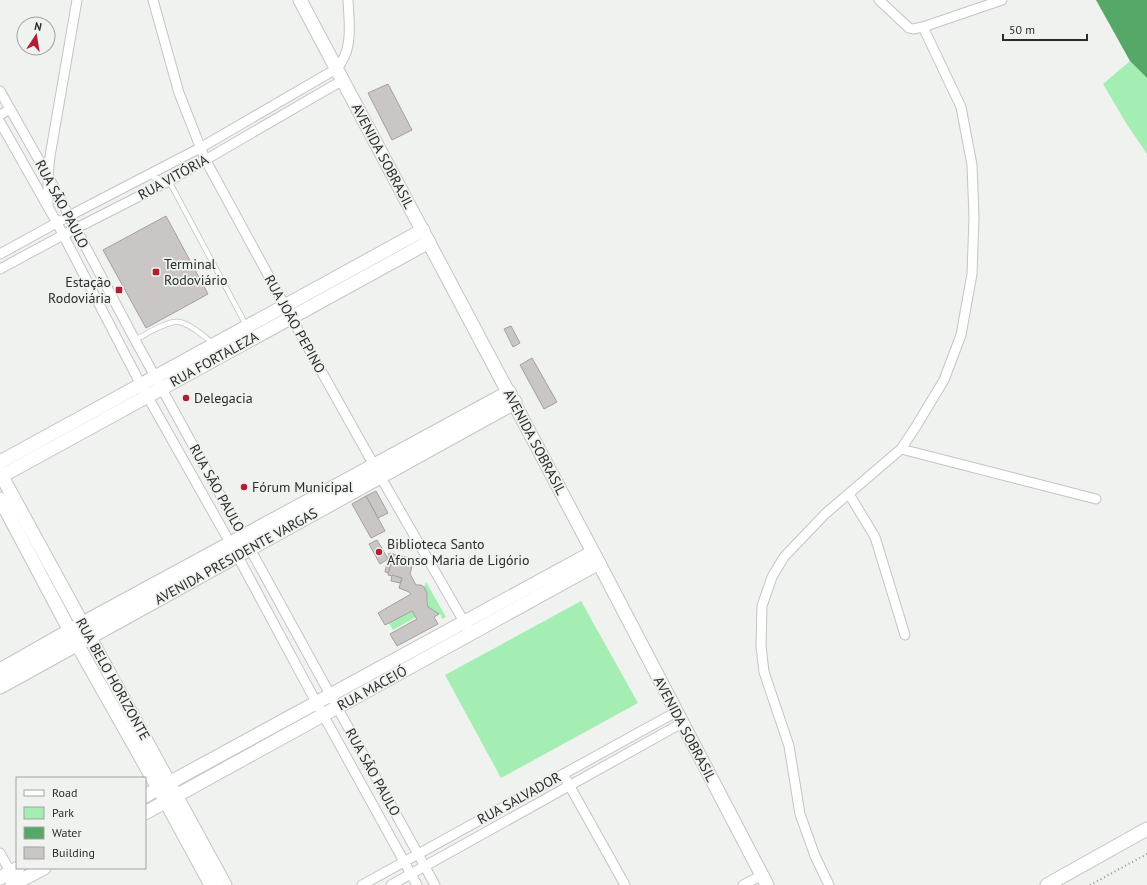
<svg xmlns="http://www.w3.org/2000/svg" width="1147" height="885" font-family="'PT Sans',sans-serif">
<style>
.green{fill:#a5eeb3}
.water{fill:#56a869}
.building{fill:#cbc6c6;stroke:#a49f9f}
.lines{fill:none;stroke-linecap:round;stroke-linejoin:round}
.lane-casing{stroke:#c2c5c2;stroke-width:6}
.street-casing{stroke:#c2c5c2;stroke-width:11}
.secondary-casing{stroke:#c2c5c2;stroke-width:15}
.primary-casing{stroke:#c2c5c2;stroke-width:17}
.path{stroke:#8d908e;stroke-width:2;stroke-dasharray:1 3;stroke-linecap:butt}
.lane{stroke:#fff;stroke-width:4.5}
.street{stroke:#fff;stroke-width:9}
.secondary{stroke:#fff;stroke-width:13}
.primary{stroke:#fff;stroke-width:15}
.poi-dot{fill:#b11e34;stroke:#eff2ef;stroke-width:1.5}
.labels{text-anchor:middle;stroke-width:3.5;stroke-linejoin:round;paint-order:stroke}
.street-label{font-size:14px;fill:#2b2d2c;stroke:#eff2ef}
.poi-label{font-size:14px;fill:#2b2d2c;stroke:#eff2ef;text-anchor:start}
</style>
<rect width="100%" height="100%" fill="#eff2ef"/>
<g class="green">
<path d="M1130,61L1147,78V154L1126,123L1103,84Z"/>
<path d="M426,582L446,617L442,619L441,615C421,609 431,600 424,587Z"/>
<path d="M581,601L638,703L501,778L445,675Z"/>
<path d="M412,611L416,617L393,630L389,623Z"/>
</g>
<path class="water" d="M1096,0H1147V78L1130,61Z"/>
<g class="building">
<path d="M388,84L412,130L392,140L368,93Z"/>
<path d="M166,216L208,294L146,328L103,250Z"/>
<path d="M511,326L520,343L513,347L504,329Z"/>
<path d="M532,358L557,402L544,409L520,365Z"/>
<path d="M376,491L388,513L378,518L366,496Z"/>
<path d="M366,496L385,531L371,538L352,504Z"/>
<path d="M377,540L388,559L380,564L369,544Z"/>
<path d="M389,553L393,554L389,573L385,572Z"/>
<path d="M393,554L414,559L410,574L416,585H421L424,587L427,593V602L428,607L439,614L434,617L438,624L397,646L390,634L417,619L412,611L385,625L378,613L411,594L409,592L399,588L402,578L388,575Z"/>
<path d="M392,575L402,578L400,583L391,581Z"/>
</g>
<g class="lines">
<g class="lane-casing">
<g id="lane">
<path d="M148,176L169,181L246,325"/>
<path d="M135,340C145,335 168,320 179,322C191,324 203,336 213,343"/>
</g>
</g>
<g class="street-casing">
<g id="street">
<path d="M153,0L179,93L205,159L291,317L380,476L467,627"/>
<path d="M879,0L909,28L913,29L923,27L1002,0"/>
<path d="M0,91L48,176L135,340L435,885"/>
<path d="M0,115L10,109"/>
<path d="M0,122L57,223L141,385L237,555L316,702L417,885"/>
<path d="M48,206V176L50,156L77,0"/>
<path d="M0,254L69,216L200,148L336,69C354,51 349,23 348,0"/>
<path d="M0,269L63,235L169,181L343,80"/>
<path d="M901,449L1096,499"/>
<path d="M849,494L875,537L905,635"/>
<path d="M563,774L625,885"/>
<path d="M0,853L13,877"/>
<path d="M362,885L676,712"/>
<path d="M391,885L682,723"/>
<path d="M743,885L762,875"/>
<path d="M829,885L815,856L800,814L789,746L764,672L761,646L762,606L772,577L784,557L825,514L901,449L915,428L944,380L961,335L972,274L974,217L972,165L961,107L923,27"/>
</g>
</g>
<g class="secondary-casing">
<g id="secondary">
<path d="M300,0L593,552L767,885"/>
<path d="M0,462L423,230"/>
<path d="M0,473L225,885"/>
<path d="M0,477L429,242"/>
<path d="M0,499L77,644L166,802L211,885"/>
<path d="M145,796L593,552"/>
<path d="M145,813L599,563"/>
<path d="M0,878L18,868"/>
<path d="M12,885L44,868"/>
<path d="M1047,885L1147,829"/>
</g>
</g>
<g class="primary-casing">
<g id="primary">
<path d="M0,671L83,624L509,393"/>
<path d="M0,686L514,402"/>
</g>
</g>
<path class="path" d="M1090,885L1147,854"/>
<use href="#lane" class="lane"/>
<use href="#street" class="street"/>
<use href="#secondary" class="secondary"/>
<use href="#primary" class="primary"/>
</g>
<g class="poi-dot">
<rect x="152" y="268" width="8" height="8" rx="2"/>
<rect x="115" y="286" width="8" height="8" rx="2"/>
<circle cx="186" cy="398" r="4"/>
<circle cx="244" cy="487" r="4"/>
<circle cx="379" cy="552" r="4"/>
</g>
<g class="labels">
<g class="street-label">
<text transform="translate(383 156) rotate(62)" y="5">AVENIDA SOBRASIL</text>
<text transform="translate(173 177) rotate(-29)" y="5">RUA VITÓRIA</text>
<text transform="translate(62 204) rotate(62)" y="5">RUA SÃO PAULO</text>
<text transform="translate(295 324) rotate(61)" y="5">RUA JOÃO PEPINO</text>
<text transform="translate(214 359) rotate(-29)" y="5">RUA FORTALEZA</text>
<text transform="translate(535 442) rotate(62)" y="5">AVENIDA SOBRASIL</text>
<text transform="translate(217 488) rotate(61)" y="5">RUA SÃO PAULO</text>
<text transform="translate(236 556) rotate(-29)" y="5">AVENIDA PRESIDENTE VARGAS</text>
<text transform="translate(113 679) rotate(61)" y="5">RUA BELO HORIZONTE</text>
<text transform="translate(372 688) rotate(-29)" y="5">RUA MACEIÓ</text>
<text transform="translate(685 729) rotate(62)" y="5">AVENIDA SOBRASIL</text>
<text transform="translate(373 772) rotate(61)" y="5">RUA SÃO PAULO</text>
<text transform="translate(519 798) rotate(-29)" y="5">RUA SALVADOR</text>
</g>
<g class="poi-label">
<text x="164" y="269">Terminal<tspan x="164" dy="16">Rodoviário</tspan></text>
<text x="111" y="287" text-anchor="end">Estação<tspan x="111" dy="16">Rodoviária</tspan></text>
<text x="194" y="403">Delegacia</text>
<text x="252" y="492">Fórum Municipal</text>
<text x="387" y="549">Biblioteca Santo<tspan x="387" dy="16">Afonso Maria de Ligório</tspan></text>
</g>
</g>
<rect x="16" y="777" width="130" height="92" fill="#eff2ef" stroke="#a1a3a1"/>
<rect x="24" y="790" width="20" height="6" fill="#ffffff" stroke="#a1a3a1"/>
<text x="52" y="797" font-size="12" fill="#2b2d2c">Road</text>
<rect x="24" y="807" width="20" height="12" fill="#a5eeb3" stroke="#a1a3a1"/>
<text x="52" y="817" font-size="12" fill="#2b2d2c">Park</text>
<rect x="24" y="827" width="20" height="12" fill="#56a869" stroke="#a1a3a1"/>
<text x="52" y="837" font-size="12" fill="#2b2d2c">Water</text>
<rect x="24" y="847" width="20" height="12" fill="#cbc6c6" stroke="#a1a3a1"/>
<text x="52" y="857" font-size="12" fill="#2b2d2c">Building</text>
<g transform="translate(36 36) rotate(12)"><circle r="19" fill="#eff2ef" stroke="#a1a3a1"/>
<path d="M0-3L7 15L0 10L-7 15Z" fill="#b11e34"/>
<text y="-6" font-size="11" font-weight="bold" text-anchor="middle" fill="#2b2d2c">N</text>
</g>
<path d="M1003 34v6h84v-6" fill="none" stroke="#2b2d2c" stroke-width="2"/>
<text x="1009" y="34" font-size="12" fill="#2b2d2c" stroke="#eff2ef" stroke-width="3" paint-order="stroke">50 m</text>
</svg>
